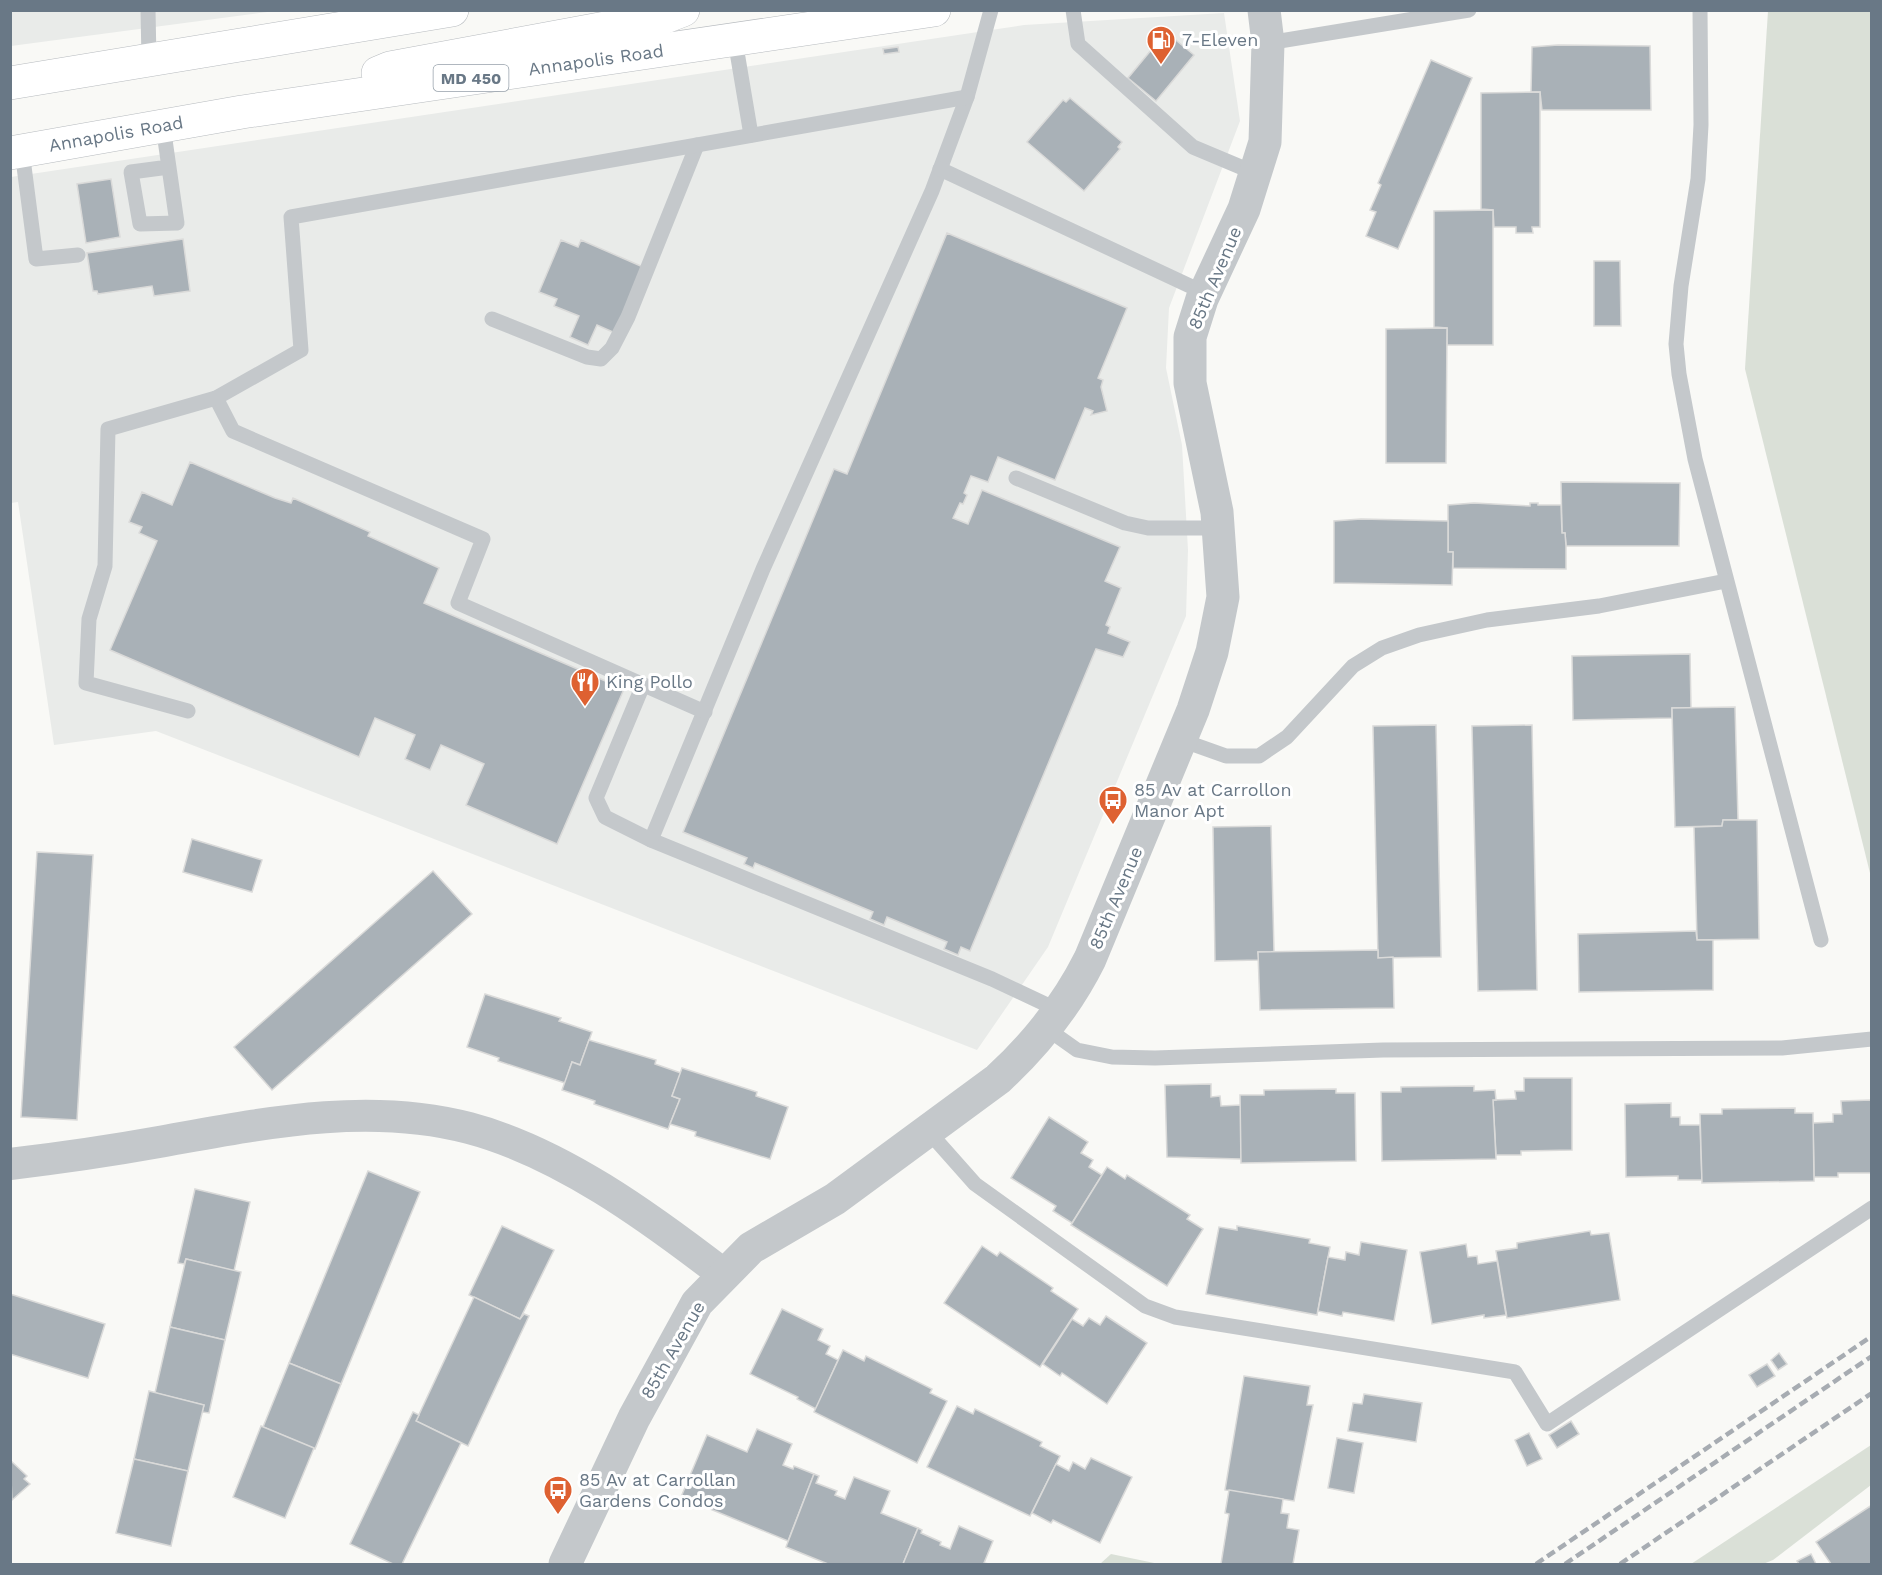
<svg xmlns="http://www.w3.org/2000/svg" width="1882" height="1575" font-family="'Work Sans',sans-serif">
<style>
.built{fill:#e9ebe9}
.green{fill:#dae0d7}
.building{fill:#a9b1b7;stroke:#dadad9;stroke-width:1.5}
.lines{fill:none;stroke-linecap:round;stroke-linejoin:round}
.primary-casing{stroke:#b7bbbf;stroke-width:34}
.service{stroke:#c4c8cb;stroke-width:15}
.minor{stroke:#c4c8cb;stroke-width:32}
.tertiary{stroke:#c4c8cb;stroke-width:33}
.primary{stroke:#fff;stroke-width:33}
.rail{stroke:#a7acb2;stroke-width:4.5;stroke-dasharray:9 4.5;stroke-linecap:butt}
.labels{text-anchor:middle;stroke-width:6;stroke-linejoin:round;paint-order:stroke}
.shield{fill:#fff;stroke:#96a0aa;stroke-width:1.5}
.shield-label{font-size:16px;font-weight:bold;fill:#697886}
.poi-label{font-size:18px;fill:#697886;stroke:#fff;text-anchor:start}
.street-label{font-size:18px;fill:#697886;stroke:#fff}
</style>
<rect width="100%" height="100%" fill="#f9f9f6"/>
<g class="built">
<path d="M11,10L275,11L11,46Z"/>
<path d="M1224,13L1240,121L1169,308L1166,368L1182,445L1188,550L1186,616L1048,947L977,1050L156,731L54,745L18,502L11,503V177L1024,25Z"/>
</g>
<g class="green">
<path d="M1768,11H1871V877L1745,369Z"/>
<path d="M1871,1445V1485L1773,1560L1763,1564H1691Z"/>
<path d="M1111,1554L1159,1564H1100Z"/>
</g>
<g class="building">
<path d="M1166,32L1194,55L1156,101L1128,78Z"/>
<path d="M1558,45L1650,46L1651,110H1542L1540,92H1531L1532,47Z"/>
<path d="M898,47L899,52L884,54L883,49Z"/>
<path d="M1431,60L1472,78L1398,249L1366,236L1376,212L1370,210L1381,185L1378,183Z"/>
<path d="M1540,92V227H1532L1533,233H1516V227H1494L1493,210L1481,209V93Z"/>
<path d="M1070,98L1122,142L1118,147L1120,149L1084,191L1027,142L1063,100L1066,102Z"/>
<path d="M111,179L120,237L86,243L77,184Z"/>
<path d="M1493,210V345H1447V328L1434,327V211Z"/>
<path d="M947,233L1127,308L1098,378L1103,380L1101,387L1107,411L1091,415L1093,411L1085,408L1055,480L998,457L988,482L971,476L964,493L967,495L963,504L960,503L953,518L968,524L982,490L1120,547L1105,581L1121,588L1106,625L1110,627L1108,633L1130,642L1123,657L1096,649L970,951L961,947L958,955L944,949L947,942L887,917L884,925L870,919L873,912L755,863L753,868L744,864L747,858L683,832L834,469L847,474Z"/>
<path d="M183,239L190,291L154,296L152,286L98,294L97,291H93L87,253Z"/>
<path d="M561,240L578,247L581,240L643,267L615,333L597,325L588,345L570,337L579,316L554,306L557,299L539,292Z"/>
<path d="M1594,261H1620L1621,326H1594Z"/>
<path d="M1447,328L1446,463H1386V329Z"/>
<path d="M190,462L275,498L291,503L293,498L370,532L368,536L439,568L424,603L624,689L557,844L466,805L484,764L441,745L430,770L405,759L415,735L375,718L359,757L110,650L157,541L139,533L142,527L129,522L142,492L172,505Z"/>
<path d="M1561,482L1680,483L1679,546H1566L1565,533H1562Z"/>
<path d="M1474,503L1530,506V503H1538V505H1561L1562,533H1565L1566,546V569L1453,568V552H1448V505Z"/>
<path d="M1361,519L1448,521V552H1453L1452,585L1334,583V521Z"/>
<path d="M1690,654L1691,708H1672V718L1573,720L1572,656Z"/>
<path d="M1735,707L1738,820H1723L1722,826L1675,827L1672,708Z"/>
<path d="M1436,725L1441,957L1378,958L1373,726Z"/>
<path d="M1532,725L1537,990L1478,991L1472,726Z"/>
<path d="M1723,820H1757L1759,939L1697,940L1694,827L1722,826Z"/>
<path d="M1271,826L1274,952H1258L1259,960L1215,961L1213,827Z"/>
<path d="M192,839L262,860L252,892L183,872Z"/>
<path d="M37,852L93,855L77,1120L21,1117Z"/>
<path d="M433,871L472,914L272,1090L234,1047Z"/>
<path d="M1696,931L1697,940H1713V990L1579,992L1578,934Z"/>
<path d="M1378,950V958L1393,957L1394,1008L1260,1010L1258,952Z"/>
<path d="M485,994L561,1018L559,1021L592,1032L580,1065L572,1062L565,1083L498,1061L499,1058L467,1047Z"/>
<path d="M589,1040L656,1060L655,1064L681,1073L672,1096L680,1099L668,1129L594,1104L595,1101L562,1090L572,1062L580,1065Z"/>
<path d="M682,1068L757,1092L756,1096L788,1107L770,1159L695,1136L696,1132L670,1124L680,1099L672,1096Z"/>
<path d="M1524,1078H1572V1150L1521,1151V1155H1496L1493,1100L1516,1099L1515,1091H1524Z"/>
<path d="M1211,1084V1097L1220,1096L1221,1106L1241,1105V1159L1167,1157L1165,1085Z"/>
<path d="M1474,1086V1091L1495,1090L1496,1100H1493L1496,1159L1382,1161L1381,1092H1401V1087Z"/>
<path d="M1336,1089V1093H1355L1356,1161L1241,1163L1240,1095H1264V1090Z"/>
<path d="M1872,1100V1173H1838V1177H1814L1813,1123L1833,1122V1114H1842L1841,1101Z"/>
<path d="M1671,1103V1117H1680V1125H1700L1702,1180H1678V1176L1626,1177L1625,1104Z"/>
<path d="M1795,1108V1113H1813L1814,1181L1702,1183L1700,1114H1722V1109Z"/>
<path d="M1049,1117L1088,1142L1081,1153L1093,1160L1089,1167L1102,1175L1072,1223L1053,1211L1056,1206L1011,1178Z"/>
<path d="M1107,1167L1125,1179L1127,1175L1190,1215L1187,1219L1203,1229L1167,1286L1071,1225Z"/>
<path d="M368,1171L420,1192L341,1384L289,1363Z"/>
<path d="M195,1189L250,1202L234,1271L186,1259L184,1264L178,1263Z"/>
<path d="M502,1226L554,1250L520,1319L469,1295Z"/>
<path d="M1237,1226L1310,1239L1309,1243L1330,1247L1317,1315L1206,1294L1219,1227L1237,1230Z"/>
<path d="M1590,1231L1591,1235L1609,1233L1620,1300L1507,1318L1496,1251L1517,1248V1243Z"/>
<path d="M1361,1242L1407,1250L1394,1321L1343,1312L1342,1316L1318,1311L1328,1257L1345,1260L1346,1252L1359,1255Z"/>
<path d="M1466,1244L1468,1257L1477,1256L1478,1264L1497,1261L1506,1315L1484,1318V1315L1432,1324L1420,1252Z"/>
<path d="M982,1246L997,1256L1000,1252L1053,1288L1051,1291L1078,1309L1040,1367L944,1303Z"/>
<path d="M186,1259L241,1272L225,1340L170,1327Z"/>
<path d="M10,1294L105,1324L88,1378L10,1354Z"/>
<path d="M474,1297L520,1319L524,1314L529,1316L468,1446L416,1421Z"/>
<path d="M782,1309L823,1329L818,1340L830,1346L826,1354L838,1360L816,1409L797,1399L798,1397L750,1374Z"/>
<path d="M1106,1316L1147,1343L1107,1404L1062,1373L1060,1376L1043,1364L1072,1319L1083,1326L1089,1318L1100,1325Z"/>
<path d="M170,1327L225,1340L209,1413L202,1412L204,1405L155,1393Z"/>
<path d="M843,1350L864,1361L866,1356L932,1389L930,1393L947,1401L917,1463L814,1412Z"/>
<path d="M1779,1353L1787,1364L1778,1370L1771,1360Z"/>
<path d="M289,1363L341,1384L315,1449L263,1427Z"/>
<path d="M1767,1364L1775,1376L1757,1387L1749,1375Z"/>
<path d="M1244,1376L1310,1386L1307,1405H1313L1294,1501L1225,1490Z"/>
<path d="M149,1391L204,1405L188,1471L134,1459Z"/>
<path d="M1364,1394L1422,1403L1416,1442L1348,1431L1353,1403L1362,1404Z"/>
<path d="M957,1406L973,1414L975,1409L1042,1442L1040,1446L1060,1456L1030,1516L927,1467Z"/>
<path d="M413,1412L419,1415L416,1421L461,1443L402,1564H393L350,1544Z"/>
<path d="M1571,1421L1579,1434L1557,1448L1549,1435Z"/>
<path d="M261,1426L314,1448L285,1518L233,1497Z"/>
<path d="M757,1429L792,1444L783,1465L793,1469L794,1466L814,1474L788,1541L681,1497L707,1435L747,1452Z"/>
<path d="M1529,1433L1542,1459L1527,1466L1515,1440Z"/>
<path d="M1337,1438L1363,1443L1354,1493L1328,1488Z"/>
<path d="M1091,1458L1132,1477L1100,1543L1053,1520L1051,1523L1032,1513L1056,1464L1069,1471L1073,1462L1085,1469Z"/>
<path d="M134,1459L188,1471L171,1546L116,1533Z"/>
<path d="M10,1460L27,1476L24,1479L30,1484L12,1500Z"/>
<path d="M814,1474L819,1476L816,1483L837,1491L835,1495L845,1499L854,1477L890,1491L881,1513L918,1528L903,1564H828L786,1547Z"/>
<path d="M1229,1490L1283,1499L1281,1513L1289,1514L1287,1528L1299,1530L1293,1564H1221L1229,1514L1225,1513Z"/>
<path d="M1872,1505V1564H1831L1816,1542Z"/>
<path d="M959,1526L993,1541L984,1563L989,1564H903L918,1528L922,1530L921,1533L941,1542L940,1545L950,1549Z"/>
<path d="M1811,1554L1816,1564H1799L1797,1561Z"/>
</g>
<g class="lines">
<g class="primary-casing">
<g id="primary">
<path d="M378,73L390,68L665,17L683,10"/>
<path d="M10,83L452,10"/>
<path d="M10,153L242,112L934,10"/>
</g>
</g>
<g class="service">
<path d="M148,10L149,60"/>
<path d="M991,10L967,97L932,191L763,569L651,840L992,979L1060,1011"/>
<path d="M1073,10L1078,44L1193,147L1255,173"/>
<path d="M1700,10L1701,125L1698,179L1681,286L1676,344L1679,374L1695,459L1821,940"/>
<path d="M735,40L751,135"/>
<path d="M1268,43L1469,10"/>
<path d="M163,126L177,223L140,224L131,172L169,167"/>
<path d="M22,151L36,259L78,255"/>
<path d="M940,169L1205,293"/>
<path d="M492,319L587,357L601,359L612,348L628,317L697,145"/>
<path d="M216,398L233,431L483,539L458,603L705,712"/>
<path d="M1016,478L1125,523L1148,528H1219"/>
<path d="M643,685L596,798L605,817L651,840"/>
<path d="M188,711L86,683L89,619L105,566L108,429L216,398L301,350L291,217L967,97"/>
<path d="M1181,740L1226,756H1259L1287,737L1353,666L1382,648L1419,635L1487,620L1599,606L1726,581"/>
<path d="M1046,1028L1077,1050L1112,1057L1155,1058L1383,1050L1782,1048L1872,1039"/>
<path d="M928,1131L975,1184L1145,1306L1175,1317L1515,1372L1547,1424L1872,1208"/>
</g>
<path class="minor" d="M10,1164C60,1158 109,1151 159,1142C260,1124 366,1101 469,1128C560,1152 649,1217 723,1274"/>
<path class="tertiary" d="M565,1564L634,1418L697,1303L751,1248L835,1199L998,1079C1036,1044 1067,1005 1090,959L1193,710L1212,652L1223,597L1217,512L1190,383V337L1202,299L1244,209L1265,142L1268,43L1264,10"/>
<use href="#primary" class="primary"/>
<g class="rail">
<path d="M1536,1564L1872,1336"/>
<path d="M1565,1564L1872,1356"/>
<path d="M1620,1564L1872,1393"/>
</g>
</g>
<defs>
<g id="fuel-pin" transform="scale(1.5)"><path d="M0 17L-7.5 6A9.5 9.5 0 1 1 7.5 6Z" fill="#de6131" stroke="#fff"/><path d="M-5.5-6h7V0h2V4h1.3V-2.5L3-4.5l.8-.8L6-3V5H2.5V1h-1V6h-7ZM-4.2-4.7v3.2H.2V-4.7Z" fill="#fff"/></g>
<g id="restaurant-pin" transform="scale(1.5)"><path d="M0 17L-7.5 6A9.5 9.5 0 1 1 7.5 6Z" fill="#de6131" stroke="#fff"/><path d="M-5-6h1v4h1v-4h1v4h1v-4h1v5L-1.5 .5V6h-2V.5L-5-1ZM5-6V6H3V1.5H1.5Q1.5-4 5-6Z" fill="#fff"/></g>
<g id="bus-pin" transform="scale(1.5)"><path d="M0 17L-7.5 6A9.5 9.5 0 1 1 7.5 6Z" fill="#de6131" stroke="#fff"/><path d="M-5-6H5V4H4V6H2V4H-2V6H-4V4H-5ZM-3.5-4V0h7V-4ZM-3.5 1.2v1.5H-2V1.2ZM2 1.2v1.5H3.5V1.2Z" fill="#fff"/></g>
</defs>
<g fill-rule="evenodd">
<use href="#fuel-pin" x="1161" y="40"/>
<use href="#restaurant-pin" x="585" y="682"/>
<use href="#bus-pin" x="1113" y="800"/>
<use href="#bus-pin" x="558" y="1490"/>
</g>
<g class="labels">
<rect class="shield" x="433.5" y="65" width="75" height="26" rx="4.5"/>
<g class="shield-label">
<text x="471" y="84">MD 450</text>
</g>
<g class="poi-label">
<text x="1182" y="46">7-Eleven</text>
<text x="606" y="688">King Pollo</text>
<text x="1134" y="796">85 Av at Carrollon<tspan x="1134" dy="21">Manor Apt</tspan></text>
<text x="579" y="1486">85 Av at Carrollan<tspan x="579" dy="21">Gardens Condos</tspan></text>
</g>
<g class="street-label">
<text transform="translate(596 60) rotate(-8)" y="6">Annapolis Road</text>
<text transform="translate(116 134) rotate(-10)" y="6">Annapolis Road</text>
<text transform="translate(1215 278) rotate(-67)" y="6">85th Avenue</text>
<text transform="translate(1116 898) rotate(-67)" y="6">85th Avenue</text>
<text transform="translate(673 1350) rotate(-60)" y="6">85th Avenue</text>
</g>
</g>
<rect width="1882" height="1575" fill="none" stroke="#697886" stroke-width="24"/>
</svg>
